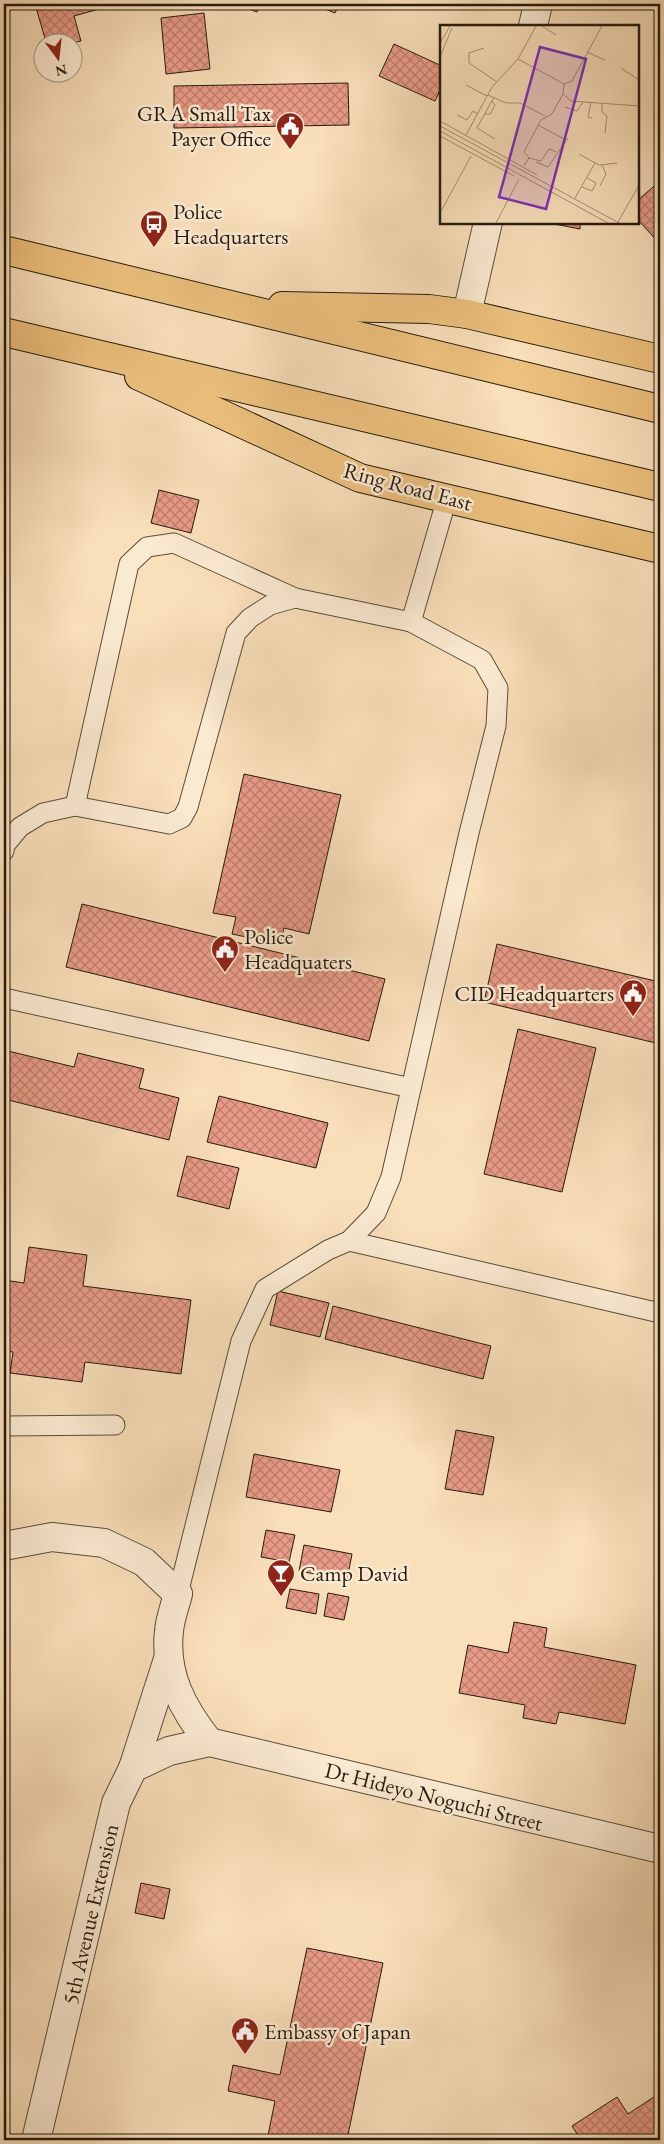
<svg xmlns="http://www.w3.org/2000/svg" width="664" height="2144" font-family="'EB Garamond',serif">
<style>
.building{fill:url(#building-cross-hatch);stroke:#251b0f}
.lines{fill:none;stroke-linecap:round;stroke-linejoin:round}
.lane-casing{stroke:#5a4c3a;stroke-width:21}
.street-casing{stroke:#5a4c3a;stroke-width:30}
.primary-casing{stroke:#251b0f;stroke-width:30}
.lane{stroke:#fbead2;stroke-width:19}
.street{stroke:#fbead2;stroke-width:28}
.primary{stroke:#ecc07d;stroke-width:28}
.labels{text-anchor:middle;stroke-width:5;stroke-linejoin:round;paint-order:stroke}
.poi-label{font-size:22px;fill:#251b0f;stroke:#fbead2;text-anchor:start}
.street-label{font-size:22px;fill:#251b0f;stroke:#fbead2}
.inset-road{fill:none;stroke:#a49176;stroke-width:1}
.view{fill:#7b2cbf;fill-opacity:0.15;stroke:#7b2cbf;stroke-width:2.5}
.inset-edge{fill:none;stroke:#251b0f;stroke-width:2.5}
</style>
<defs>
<pattern id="building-cross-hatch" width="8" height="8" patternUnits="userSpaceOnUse" patternTransform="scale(1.25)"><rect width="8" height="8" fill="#ea9b87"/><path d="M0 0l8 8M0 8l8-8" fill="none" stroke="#bd7e6d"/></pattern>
</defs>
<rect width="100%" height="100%" fill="#f9dfba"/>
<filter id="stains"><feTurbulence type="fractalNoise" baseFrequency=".004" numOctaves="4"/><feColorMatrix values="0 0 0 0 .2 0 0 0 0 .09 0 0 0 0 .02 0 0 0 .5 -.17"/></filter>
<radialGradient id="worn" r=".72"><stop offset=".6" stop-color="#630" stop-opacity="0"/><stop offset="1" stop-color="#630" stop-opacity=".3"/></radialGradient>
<g class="building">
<path d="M35,4H117L74,16L81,41L72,43L46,42Z"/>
<path d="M236,4H260L257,12Z"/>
<path d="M313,4H339L335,13Z"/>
<path d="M204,13L210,69L166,74L161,18Z"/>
<path d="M394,44L442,66V86L435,101L379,76Z"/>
<path d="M348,83L349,125L174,128V86Z"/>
<path d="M660,181V244L638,220V200Z"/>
<path d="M544,222H580V229Z"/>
<path d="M159,490L199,500L191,533L151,523Z"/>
<path d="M244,774L341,795L309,934L284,928L280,944L232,934L236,917L213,913Z"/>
<path d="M82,904L385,979L369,1041L66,967Z"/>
<path d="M497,944L660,982V1044L484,1002Z"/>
<path d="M518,1029L596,1048L562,1192L484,1174Z"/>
<path d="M4,1050L74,1067L78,1053L144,1069L139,1088L179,1098L169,1140L4,1099Z"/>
<path d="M219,1096L328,1123L316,1168L207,1142Z"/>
<path d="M187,1156L239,1168L229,1209L177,1196Z"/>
<path d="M29,1247L87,1255L83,1286L191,1300L181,1374L85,1362L82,1382L10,1373L13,1352L4,1351V1280L24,1283Z"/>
<path d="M278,1291L329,1303L320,1337L270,1325Z"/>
<path d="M333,1306L491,1346L483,1379L325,1339Z"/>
<path d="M456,1430L494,1437L483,1495L445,1489Z"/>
<path d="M254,1454L340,1470L331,1512L246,1497Z"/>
<path d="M266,1530L295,1535L289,1562L261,1557Z"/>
<path d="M304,1545L352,1554L347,1580L299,1571Z"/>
<path d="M290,1589L319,1594L316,1614L286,1608Z"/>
<path d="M328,1593L349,1597L344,1620L324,1616Z"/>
<path d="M514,1622L547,1628L544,1647L636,1665L625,1724L559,1712L556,1724L523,1718L525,1705L459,1693L468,1645L508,1653Z"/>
<path d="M141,1883L170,1889L164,1919L135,1913Z"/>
<path d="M307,1948L383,1963L347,2140H267L275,2101L228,2091L233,2065L280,2075Z"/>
<path d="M660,2093V2140H581L572,2126L617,2097L628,2114Z"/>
</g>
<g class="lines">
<g class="lane-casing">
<g id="lane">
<path d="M75,806L129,564L147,547L174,543L295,598"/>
<path d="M4,851L5,845L20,827L43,813L75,806L169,824L182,818L188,807L236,633L250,618L270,605L295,598L411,622L447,498"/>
<path d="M4,998L411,1088"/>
<path d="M349,1241L660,1313"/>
<path d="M4,1426L115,1425"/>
<path d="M178,1594L241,1341L265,1289L328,1250L349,1241L376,1213L391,1177L469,833L496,726L498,688L482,660L411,622"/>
</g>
</g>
<g class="street-casing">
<g id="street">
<path d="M533,26L538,4"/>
<path d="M467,314L488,222"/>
<path d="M4,1546L52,1537L104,1543L144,1562L178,1594C175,1606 170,1619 169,1631C164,1675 183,1709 209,1742"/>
<path d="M133,1768L168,1659"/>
<path d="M36,2140L116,1803L133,1768L169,1751L209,1742L660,1849"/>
</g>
</g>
<g class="primary-casing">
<g id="primary">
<path d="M4,250L660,409"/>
<path d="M282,306L429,309L467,314L660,359"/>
<path d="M4,332L660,487"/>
<path d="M139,376L360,478L660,549"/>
</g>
</g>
<use href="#lane" class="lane"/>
<use href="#street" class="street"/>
<use href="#primary" class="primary"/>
</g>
<defs>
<g id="civic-pin" transform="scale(1.4375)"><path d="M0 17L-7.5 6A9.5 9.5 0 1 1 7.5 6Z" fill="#8f2418" stroke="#fbead2"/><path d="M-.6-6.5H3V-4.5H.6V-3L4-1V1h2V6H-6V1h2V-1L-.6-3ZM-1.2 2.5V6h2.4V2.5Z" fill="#fff"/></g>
<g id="bus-pin" transform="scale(1.4375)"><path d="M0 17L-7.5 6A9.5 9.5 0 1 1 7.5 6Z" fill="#8f2418" stroke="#fbead2"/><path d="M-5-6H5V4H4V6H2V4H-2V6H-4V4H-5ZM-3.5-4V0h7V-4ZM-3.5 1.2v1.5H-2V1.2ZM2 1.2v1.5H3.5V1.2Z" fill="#fff"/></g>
<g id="bar-pin" transform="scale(1.4375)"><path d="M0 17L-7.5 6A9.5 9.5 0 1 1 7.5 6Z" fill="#8f2418" stroke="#fbead2"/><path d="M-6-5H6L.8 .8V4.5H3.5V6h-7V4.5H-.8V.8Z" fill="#fff"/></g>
</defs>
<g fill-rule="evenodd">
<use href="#civic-pin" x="290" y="126"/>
<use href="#bus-pin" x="154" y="224"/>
<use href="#civic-pin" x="225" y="949"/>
<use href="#civic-pin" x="633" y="993"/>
<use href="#bar-pin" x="281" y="1573"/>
<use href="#civic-pin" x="245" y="2031"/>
</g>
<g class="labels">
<g class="poi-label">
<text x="271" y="121" text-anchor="end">GRA Small Tax<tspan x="271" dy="25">Payer Office</tspan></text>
<text x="173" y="219">Police<tspan x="173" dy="25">Headquarters</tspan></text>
<text x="244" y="944">Police<tspan x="244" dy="25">Headquaters</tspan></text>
<text x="614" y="1001" text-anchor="end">CID Headquarters</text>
<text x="300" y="1581">Camp David</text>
<text x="264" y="2039">Embassy of Japan</text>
</g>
<g class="street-label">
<text transform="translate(408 486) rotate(15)" y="8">Ring Road East</text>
<text transform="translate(434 1796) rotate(14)" y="8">Dr Hideyo Noguchi Street</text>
<text transform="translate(90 1914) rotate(-77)" y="8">5th Avenue Extension</text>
</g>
</g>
<g transform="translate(440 25)">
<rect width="199" height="199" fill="#f9dfba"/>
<path class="inset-road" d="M102,1L116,10M0,18L10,1M44,23L29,28V38L57,57M147,27L165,35M0,32L12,3M78,34L124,59M181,43L199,55M124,59L123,69L131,76L199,81M124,59L132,56L162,1M26,60L47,71M48,70L66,78H80L105,91M54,72L37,103L55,114M151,77L148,92L152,93M162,78V87L167,91L165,108M125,82L137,86L143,77M45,89H50L55,80L52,76M17,90L27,95L33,86L38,89M0,96L97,150M98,100L126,115M0,101L179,198M0,106L168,198M26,110L52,62L78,34L96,1M0,111L74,151M139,129L159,140L177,138M89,133L84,127L101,95L112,89L123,69M96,137L108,142L128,113M84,141L89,133L101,136L109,124L116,127M160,161L166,149L162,140M142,162L152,166L156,158L147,153M135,173L155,138M0,188L31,131M178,197L199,160M56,198L79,154"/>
<path class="view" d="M100,22L146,34L106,184L59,172Z"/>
<rect width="199" height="199" class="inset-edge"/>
</g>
<rect width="664" height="2144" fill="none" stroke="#f9dfba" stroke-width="20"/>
<rect x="5" y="5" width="654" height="2134" fill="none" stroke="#251b0f" stroke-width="2.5"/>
<rect x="10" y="10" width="644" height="2124" fill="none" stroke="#251b0f"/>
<g transform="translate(58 58) rotate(165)"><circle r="24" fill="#fbead2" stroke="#a59784"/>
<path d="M0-4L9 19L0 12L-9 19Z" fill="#8f2418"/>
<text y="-8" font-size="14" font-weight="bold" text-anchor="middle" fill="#251b0f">N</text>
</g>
<rect width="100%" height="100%" filter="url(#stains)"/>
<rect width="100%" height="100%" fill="url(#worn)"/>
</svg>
